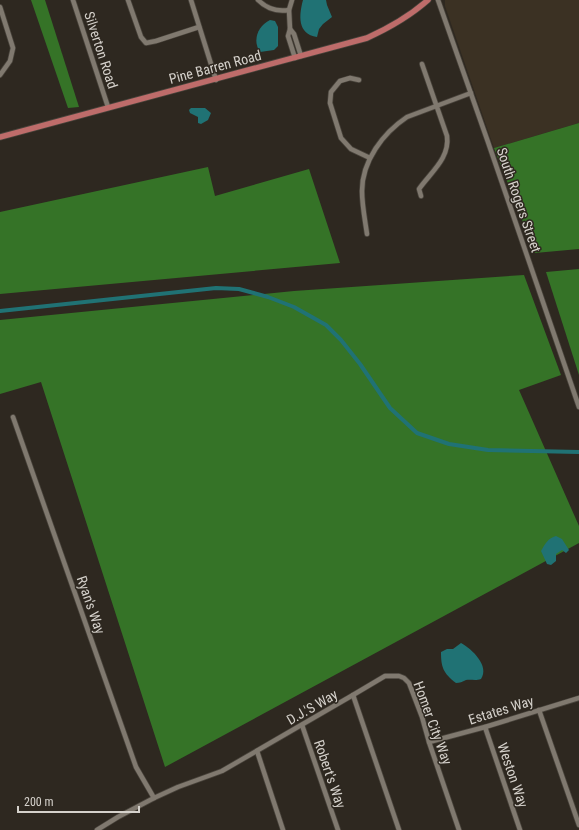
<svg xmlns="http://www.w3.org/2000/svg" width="579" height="830" font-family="'Roboto Condensed',sans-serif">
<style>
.built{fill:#3b3123}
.forest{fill:#357327}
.water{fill:#207274}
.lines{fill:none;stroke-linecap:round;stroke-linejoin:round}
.canal{stroke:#207274;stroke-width:4}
.minor-casing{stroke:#48433b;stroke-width:6}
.major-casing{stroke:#48433b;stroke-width:7}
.minor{stroke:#80796f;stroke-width:4.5}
.major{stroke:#be6c6a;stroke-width:5.5}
.labels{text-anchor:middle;stroke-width:3;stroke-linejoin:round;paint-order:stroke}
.street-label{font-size:14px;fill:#d5d1cb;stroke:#2e2820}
</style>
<rect width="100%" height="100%" fill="#2e2820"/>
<path class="built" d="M445,0H579V123L494,148L445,6Z"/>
<g class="forest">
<path d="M31,0H45L79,107L68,108Z"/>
<path d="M579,123V249L535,253L494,148Z"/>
<path d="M208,167L215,196L309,169L340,263L0,294V212Z"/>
<path d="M579,269V375L546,272Z"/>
<path d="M524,275L561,375L519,390L579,526V543L165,767L41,382L0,394V320L294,291Z"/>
</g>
<g class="water">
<path d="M303,0H326L327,5L332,17L323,24L319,29L317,37C297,34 299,15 303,0Z"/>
<path d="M270,20L275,21L278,27V46L274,50L260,52C252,40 258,26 270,20Z"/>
<path d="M191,108H205L211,113L208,120L201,124L198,123V117L190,113L189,110Z"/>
<path d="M556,536L562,539L569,550L566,553L562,550L556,554V561L551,565L547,564L541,551C545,544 548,538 556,536Z"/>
<path d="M461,643C472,649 490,666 481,679C475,681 471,679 466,680C462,682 460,683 456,683C443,673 441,667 441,652L447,649H453Z"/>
</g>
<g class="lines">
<path class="canal" d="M0,311L216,288L239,289L268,297L294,307L326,325L341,340L360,364L390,408L417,433L449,444L488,450L579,452"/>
<g class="minor-casing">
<g id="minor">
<path d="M73,0L108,107"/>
<path d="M128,0L141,37L146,43L156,41L199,27"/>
<path d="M191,0L216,80"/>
<path d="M258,0C266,8 277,12 289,10"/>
<path d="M292,0L289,10L290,29L288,36L295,58"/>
<path d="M438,0L488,142L579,407"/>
<path d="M0,7L13,48L10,61L0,75"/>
<path d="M290,29L294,34L301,56"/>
<path d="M359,80L350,78L340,81L331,92L330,103L341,138L351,149L370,158"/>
<path d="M421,196L419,189C431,172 450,158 447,136L422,64"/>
<path d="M367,234C365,220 362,205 362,191C362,161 383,133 407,117L471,93"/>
<path d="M13,417L136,767L154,798"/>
<path d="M353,695L385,676H399L404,678L409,683L422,717L429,742L459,830"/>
<path d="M539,710L579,825"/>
<path d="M302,725L338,830"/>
<path d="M485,727L520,830"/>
<path d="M429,742L485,727L579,698"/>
<path d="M257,751L283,830"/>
<path d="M97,830L118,817L154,798L178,787L222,771L353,695L399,830"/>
</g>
</g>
<g class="major-casing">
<path id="major" d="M0,137L367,38C389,28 410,16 428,0"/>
</g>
<use href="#minor" class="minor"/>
<use href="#major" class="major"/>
</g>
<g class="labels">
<g class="street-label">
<text transform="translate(101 50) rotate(72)" y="5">Silverton Road</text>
<text transform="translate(215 67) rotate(-15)" y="5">Pine Barren Road</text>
<text transform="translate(519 200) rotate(71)" y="5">South Rogers Street</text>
<text transform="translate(91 605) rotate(71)" y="5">Ryan's Way</text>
<text transform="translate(312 707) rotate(-30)" y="5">D.J.'S Way</text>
<text transform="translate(501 710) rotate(-17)" y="5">Estates Way</text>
<text transform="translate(433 723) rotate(70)" y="5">Homer City Way</text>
<text transform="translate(330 774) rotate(71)" y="5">Robert's Way</text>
<text transform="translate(513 775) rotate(71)" y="5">Weston Way</text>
</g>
</g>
<path d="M18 806v6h121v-6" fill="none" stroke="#d5d1cb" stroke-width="2"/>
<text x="24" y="806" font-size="12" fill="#d5d1cb" stroke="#2e2820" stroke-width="3" paint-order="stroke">200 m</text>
</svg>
